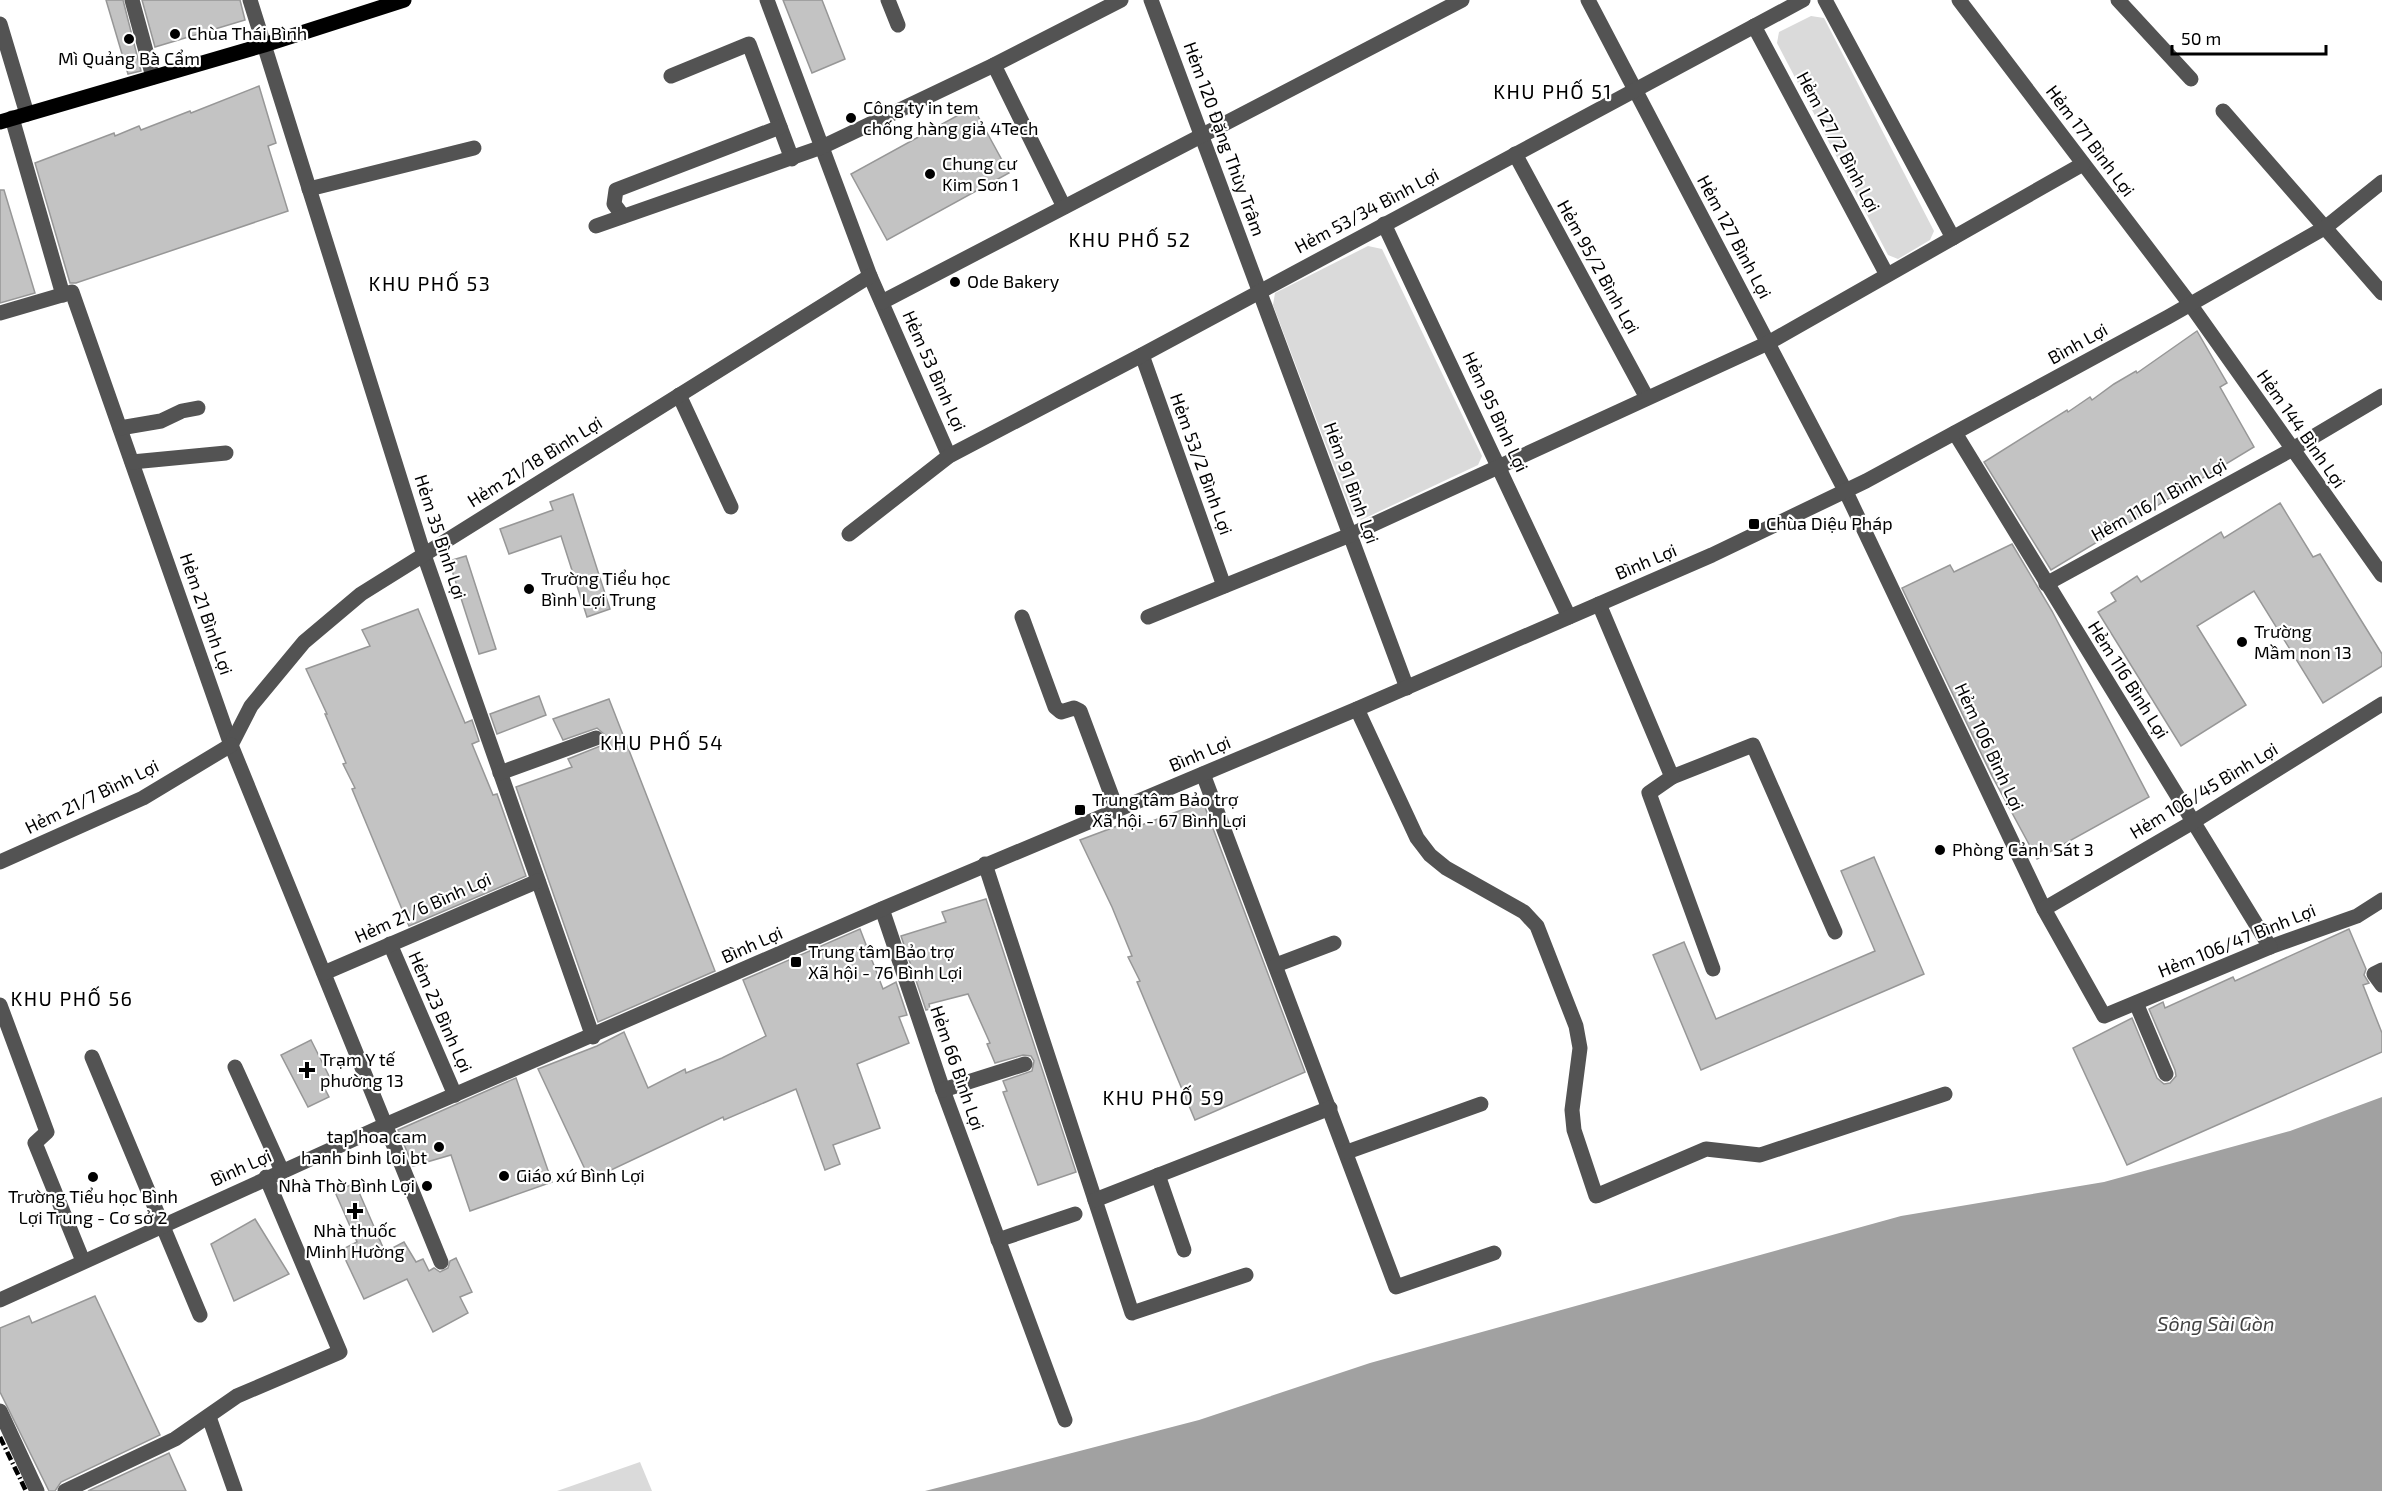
<svg xmlns="http://www.w3.org/2000/svg" width="2382" height="1491" font-family="'Exo 2',sans-serif">
<style>
.green{fill:#dadada}
.water{fill:#a1a1a1}
.building{fill:#c3c3c3;stroke:#979797;stroke-width:1.5}
.lines{fill:none;stroke-linecap:round;stroke-linejoin:round}
.minor{stroke:#535353;stroke-width:15}
.major{stroke:#000;stroke-width:15}
.rail{stroke:#000;stroke-width:4.5;stroke-dasharray:9 3 1.5 3;stroke-linecap:butt}
.poi-dot{fill:#000;stroke:#fff;stroke-width:2}
.labels{text-anchor:middle;stroke-width:4.5;stroke-linejoin:round;paint-order:stroke}
.poi-label{font-size:18px;fill:#000;stroke:#fff;text-anchor:start}
.street-label{font-size:18px;fill:#000;stroke:#fff}
.neighbourhood-label{font-size:20px;letter-spacing:1.5px;fill:#000;stroke:#fff}
.water-label{font-size:20px;font-style:italic;fill:#424242;stroke:#fff}
</style>
<rect width="100%" height="100%" fill="#fff"/>
<g class="green">
<path d="M1811,16L1824,18L1934,231L1930,240L1898,259L1888,255L1777,43L1779,32Z"/>
<path d="M1368,246L1382,249L1482,456L1478,465L1361,520L1352,514L1273,305L1275,293Z"/>
<path d="M640,1462L652,1491H557Z"/>
</g>
<path class="water" d="M2382,1097V1491H925L1199,1420L1370,1363L1901,1216L2104,1182L2290,1131Z"/>
<g class="building">
<path d="M106,0H123L141,71L128,74Z"/>
<path d="M142,0H240L245,20L155,47Z"/>
<path d="M783,0H822L845,59L812,73Z"/>
<path d="M259,86L276,143L268,146L288,211L76,283H70L35,163L114,133L115,136L139,126L141,130L190,111L191,113Z"/>
<path d="M973,107L1009,173L887,240L851,174Z"/>
<path d="M0,190H4L35,293L0,303Z"/>
<path d="M2197,331L2227,383L2220,387L2254,447L2051,570L1984,462L2067,410L2068,412L2090,397L2092,400L2114,384L2136,371L2137,373Z"/>
<path d="M573,494L610,609L587,617L561,536L509,554L500,529L553,510L550,502Z"/>
<path d="M2280,503L2313,557L2320,554L2382,654V666L2323,703L2254,591L2197,626L2246,705L2181,746L2098,612L2116,601L2111,593L2137,576L2141,582L2221,532L2224,538Z"/>
<path d="M2012,544L2052,611L2149,797L2037,859L1992,776L1902,588L1950,565L1954,572Z"/>
<path d="M466,556L496,649L479,654L449,561Z"/>
<path d="M418,609L465,723L472,720L479,741L472,744L493,795L497,794L526,876L409,926L352,789L355,788L343,764L346,763L325,714H327L306,669L370,646L362,630Z"/>
<path d="M539,696L546,715L497,734L490,714Z"/>
<path d="M609,699L715,971L598,1022L516,787L572,767L568,759L603,745L605,735L597,728L563,740L553,719Z"/>
<path d="M1203,802L1305,1072L1195,1120L1137,982L1140,981L1128,957L1132,956L1112,907L1080,840L1136,819L1139,826Z"/>
<path d="M1874,857L1924,974L1701,1070L1653,955L1684,942L1716,1019L1875,951L1841,871Z"/>
<path d="M986,899L1076,1172L1038,1185L1003,1092L1007,1091L1003,1081L1032,1071L1034,1061L1031,1056L1023,1055L995,1063L987,1044L990,1043L968,994L929,1004L930,1009L926,1010L901,936L946,922L942,912Z"/>
<path d="M860,929L883,989L896,982L907,1015L899,1017L909,1043L857,1064L880,1128L833,1145L840,1164L825,1170L796,1089L724,1120L723,1117L590,1180L538,1069L597,1046L624,1032L648,1088L685,1069L686,1073L722,1058L766,1036L743,980Z"/>
<path d="M2349,929L2366,969L2364,975L2369,983L2363,985L2382,1033V1052L2127,1165L2073,1048L2132,1018L2157,1078L2164,1084L2170,1083L2176,1076L2175,1070L2149,1009L2163,1002L2165,1008L2233,977L2235,981Z"/>
<path d="M311,1040L333,1084L325,1089L329,1097L308,1107L281,1055Z"/>
<path d="M516,1078L552,1182L470,1211L451,1155L413,1166L398,1130Z"/>
<path d="M355,1183L385,1252L404,1242L416,1262L423,1259L429,1271L434,1268L440,1272L448,1268L450,1261L456,1258L472,1292L460,1297L468,1313L433,1332L407,1279L364,1299L341,1250L357,1242L335,1192Z"/>
<path d="M255,1219L289,1274L234,1301L211,1244Z"/>
<path d="M95,1296L160,1435L61,1482L55,1491H49L0,1392V1328L29,1316L32,1323Z"/>
<path d="M169,1453L186,1491H88Z"/>
</g>
<g class="lines">
<g class="minor">
<path d="M132,0L153,77"/>
<path d="M250,0L424,555L593,1037"/>
<path d="M767,0L870,276L949,456"/>
<path d="M888,0L898,25"/>
<path d="M1151,0L1407,688"/>
<path d="M1588,0L1846,492L2044,909L2104,1016L2270,947L2357,916L2382,900"/>
<path d="M1825,0L1953,238"/>
<path d="M1959,0L2190,304L2382,575"/>
<path d="M2118,0L2191,79"/>
<path d="M0,24L27,114"/>
<path d="M1754,26L1887,275"/>
<path d="M994,65L1064,207"/>
<path d="M671,76L749,44L792,159"/>
<path d="M2223,111L2382,293"/>
<path d="M12,118L63,295"/>
<path d="M1515,154L1647,398"/>
<path d="M309,189L474,148"/>
<path d="M623,216L614,204L616,190L780,127"/>
<path d="M1384,224L1569,617"/>
<path d="M596,226L822,147L994,65L1121,0"/>
<path d="M882,302L1462,0"/>
<path d="M0,313L72,292L231,745L441,1262"/>
<path d="M1142,355L1224,586"/>
<path d="M679,395L731,507"/>
<path d="M120,428L161,421L182,411L198,408"/>
<path d="M1955,433L2270,947"/>
<path d="M132,462L226,453"/>
<path d="M849,534L949,456L1142,355L1803,0"/>
<path d="M2046,584L2291,450L2382,396"/>
<path d="M1599,604L1672,777L1753,745L1835,932"/>
<path d="M1022,617L1055,707L1061,712L1074,708L1080,711L1117,810"/>
<path d="M1148,617L1350,535L1768,343L2083,164"/>
<path d="M1357,709L1417,838L1430,855L1446,868L1524,912L1537,926L1576,1026L1580,1048L1572,1110L1574,1130L1596,1196L1706,1149L1760,1155L1945,1094"/>
<path d="M231,745L251,706L304,642L361,594L870,276"/>
<path d="M500,773L596,738"/>
<path d="M1203,774L1396,1287L1494,1253"/>
<path d="M1672,777L1649,793L1713,969"/>
<path d="M0,862L143,798L231,745"/>
<path d="M985,864L1132,1313L1246,1275"/>
<path d="M882,909L943,1090L1065,1420"/>
<path d="M2044,909L2193,822L2382,704"/>
<path d="M390,944L455,1095"/>
<path d="M1276,965L1334,943"/>
<path d="M2382,970L2374,974L2382,985"/>
<path d="M324,973L538,881"/>
<path d="M2136,1003L2166,1074"/>
<path d="M0,1005L47,1132L35,1143L83,1261"/>
<path d="M92,1057L200,1315"/>
<path d="M235,1067L282,1171"/>
<path d="M943,1090L1025,1064"/>
<path d="M1347,1152L1481,1104"/>
<path d="M1158,1175L1184,1250"/>
<path d="M1095,1200L1330,1108"/>
<path d="M998,1240L1075,1214"/>
<path d="M0,1300L385,1125L882,909L1357,709L1712,555L1866,481L2168,317L2326,227L2382,182"/>
<path d="M0,1411L37,1491"/>
<path d="M209,1417L235,1491"/>
<path d="M65,1491L175,1439L237,1396L340,1352L266,1177"/>
</g>
<path class="major" d="M0,122L264,45L404,0"/>
<path class="rail" d="M0,1437L26,1491"/>
</g>
<g class="poi-dot">
<circle cx="175" cy="34" r="6"/>
<circle cx="129" cy="39" r="6"/>
<circle cx="851" cy="118" r="6"/>
<circle cx="930" cy="174" r="6"/>
<circle cx="955" cy="282" r="6"/>
<rect x="1748" y="518" width="12" height="12" rx="3"/>
<circle cx="529" cy="589" r="6"/>
<circle cx="2242" cy="642" r="6"/>
<rect x="1074" y="804" width="12" height="12" rx="3"/>
<circle cx="1940" cy="850" r="6"/>
<rect x="790" y="956" width="12" height="12" rx="3"/>
<path d="M304 1061h6v6h6v6h-6v6h-6v-6h-6v-6h6z"/>
<circle cx="439" cy="1147" r="6"/>
<circle cx="504" cy="1176" r="6"/>
<circle cx="93" cy="1177" r="6"/>
<circle cx="427" cy="1186" r="6"/>
<path d="M352 1202h6v6h6v6h-6v6h-6v-6h-6v-6h6z"/>
</g>
<g class="labels">
<g class="poi-label">
<text x="187" y="40">Chùa Thái Bình</text>
<text x="129" y="65" text-anchor="middle">Mì Quảng Bà Cẩm</text>
<text x="863" y="114">Công ty in tem<tspan x="863" dy="21">chống hàng giả 4Tech</tspan></text>
<text x="942" y="170">Chung cư<tspan x="942" dy="21">Kim Sơn 1</tspan></text>
<text x="967" y="288">Ode Bakery</text>
<text x="1766" y="530">Chùa Diệu Pháp</text>
<text x="541" y="585">Trường Tiểu học<tspan x="541" dy="21">Bình Lợi Trung</tspan></text>
<text x="2254" y="638">Trường<tspan x="2254" dy="21">Mầm non 13</tspan></text>
<text x="1092" y="806">Trung tâm Bảo trợ<tspan x="1092" dy="21">Xã hội - 67 Bình Lợi</tspan></text>
<text x="1952" y="856">Phòng Cảnh Sát 3</text>
<text x="808" y="958">Trung tâm Bảo trợ<tspan x="808" dy="21">Xã hội - 76 Bình Lợi</tspan></text>
<text x="320" y="1066">Trạm Y tế<tspan x="320" dy="21">phường 13</tspan></text>
<text x="427" y="1143" text-anchor="end">tap hoa cam<tspan x="427" dy="21">hanh binh loi bt</tspan></text>
<text x="516" y="1182">Giáo xứ Bình Lợi</text>
<text x="415" y="1192" text-anchor="end">Nhà Thờ Bình Lợi</text>
<text x="93" y="1203" text-anchor="middle">Trường Tiểu học Bình<tspan x="93" dy="21">Lợi Trung - Cơ sở 2</tspan></text>
<text x="355" y="1237" text-anchor="middle">Nhà thuốc<tspan x="355" dy="21">Minh Hường</tspan></text>
</g>
<g class="street-label">
<text transform="translate(1224 139) rotate(70)" y="6">Hẻm 120 Đặng Thùy Trâm</text>
<text transform="translate(2090 141) rotate(53)" y="6">Hẻm 171 Bình Lợi</text>
<text transform="translate(1838 142) rotate(62)" y="6">Hẻm 127/2 Bình Lợi</text>
<text transform="translate(1367 211) rotate(-28)" y="6">Hẻm 53/34 Bình Lợi</text>
<text transform="translate(1734 237) rotate(62)" y="6">Hẻm 127 Bình Lợi</text>
<text transform="translate(1598 267) rotate(61)" y="6">Hẻm 95/2 Bình Lợi</text>
<text transform="translate(2078 344) rotate(-29)" y="6">Bình Lợi</text>
<text transform="translate(934 371) rotate(66)" y="6">Hẻm 53 Bình Lợi</text>
<text transform="translate(1495 412) rotate(65)" y="6">Hẻm 95 Bình Lợi</text>
<text transform="translate(2301 429) rotate(55)" y="6">Hẻm 144 Bình Lợi</text>
<text transform="translate(535 462) rotate(-32)" y="6">Hẻm 21/18 Bình Lợi</text>
<text transform="translate(1201 464) rotate(70)" y="6">Hẻm 53/2 Bình Lợi</text>
<text transform="translate(1351 483) rotate(70)" y="6">Hẻm 91 Bình Lợi</text>
<text transform="translate(2159 500) rotate(-29)" y="6">Hẻm 116/1 Bình Lợi</text>
<text transform="translate(440 537) rotate(72)" y="6">Hẻm 35 Bình Lợi</text>
<text transform="translate(1646 562) rotate(-23)" y="6">Bình Lợi</text>
<text transform="translate(206 614) rotate(71)" y="6">Hẻm 21 Bình Lợi</text>
<text transform="translate(2128 680) rotate(58)" y="6">Hẻm 116 Bình Lợi</text>
<text transform="translate(1989 747) rotate(65)" y="6">Hẻm 106 Bình Lợi</text>
<text transform="translate(1200 754) rotate(-23)" y="6">Bình Lợi</text>
<text transform="translate(2204 791) rotate(-31)" y="6">Hẻm 106/45 Bình Lợi</text>
<text transform="translate(92 797) rotate(-26)" y="6">Hẻm 21/7 Bình Lợi</text>
<text transform="translate(423 908) rotate(-24)" y="6">Hẻm 21/6 Bình Lợi</text>
<text transform="translate(2237 941) rotate(-22)" y="6">Hẻm 106/47 Bình Lợi</text>
<text transform="translate(752 945) rotate(-24)" y="6">Bình Lợi</text>
<text transform="translate(440 1012) rotate(66)" y="6">Hẻm 23 Bình Lợi</text>
<text transform="translate(957 1068) rotate(71)" y="6">Hẻm 66 Bình Lợi</text>
<text transform="translate(241 1168) rotate(-24)" y="6">Bình Lợi</text>
</g>
<g class="neighbourhood-label">
<text x="1553" y="99">KHU PHỐ 51</text>
<text x="1130" y="247">KHU PHỐ 52</text>
<text x="430" y="291">KHU PHỐ 53</text>
<text x="662" y="750">KHU PHỐ 54</text>
<text x="72" y="1006">KHU PHỐ 56</text>
<text x="1164" y="1105">KHU PHỐ 59</text>
</g>
<g class="water-label">
<text x="2216" y="1331">Sông Sài Gòn</text>
</g>
</g>
<path d="M2172 45v9h154v-9" fill="none" stroke="#000000" stroke-width="3"/>
<text x="2181" y="45" font-size="18" fill="#000000" stroke="#ffffff" stroke-width="4.5" paint-order="stroke">50 m</text>
</svg>
